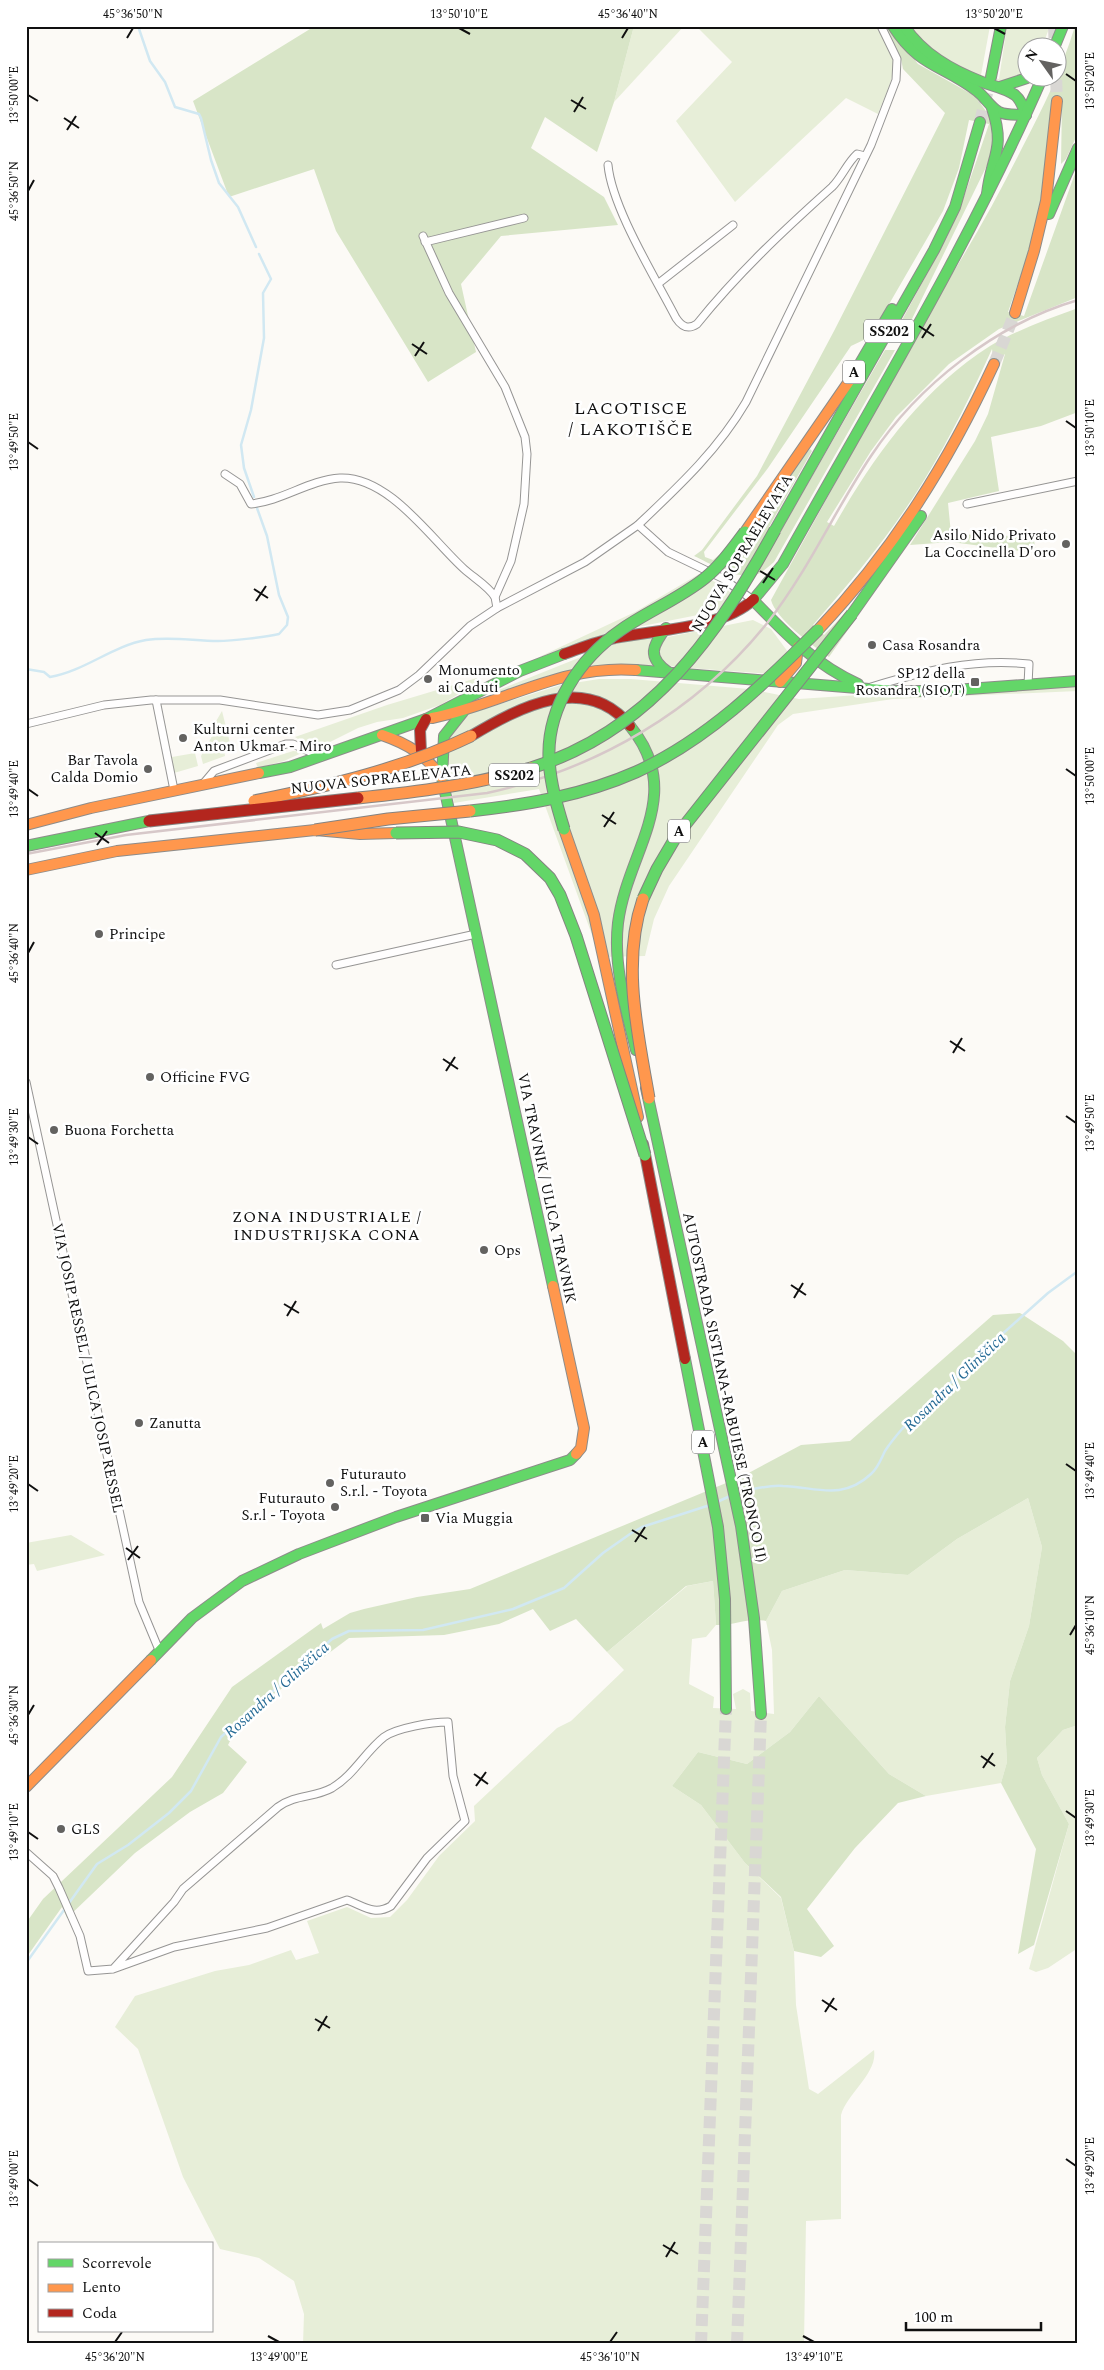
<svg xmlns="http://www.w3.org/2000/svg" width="1104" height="2370" font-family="Spectral,serif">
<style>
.green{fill:#e7eed8}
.forest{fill:#d8e5c7}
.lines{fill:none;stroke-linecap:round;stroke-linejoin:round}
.stream{stroke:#d1e8f2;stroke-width:2.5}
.highway-tunnel{stroke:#d9d7d4;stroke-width:12;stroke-dasharray:12 6;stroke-linecap:butt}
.street-casing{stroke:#969594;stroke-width:9}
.fast-casing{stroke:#8d8c8a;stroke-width:12}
.slow-casing{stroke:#8d8c8a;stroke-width:12}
.jam-casing{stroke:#8d8c8a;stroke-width:12}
.street{stroke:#fffefe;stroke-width:7}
.fast{stroke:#63d668;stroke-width:10}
.slow{stroke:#ff974d;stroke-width:10}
.jam{stroke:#b3261e;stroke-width:10}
.rail{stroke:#d7c8c9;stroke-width:2.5}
.fast-bridge-casing{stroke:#848381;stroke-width:13;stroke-linecap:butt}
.slow-bridge-casing{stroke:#848381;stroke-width:13;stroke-linecap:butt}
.jam-bridge-casing{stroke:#848381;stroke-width:13;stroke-linecap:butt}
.fast-bridge{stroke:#63d668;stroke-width:11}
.slow-bridge{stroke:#ff974d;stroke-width:11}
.jam-bridge{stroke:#b3261e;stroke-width:11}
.ticks{fill:none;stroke:#101010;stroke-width:2}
.poi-dot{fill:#636260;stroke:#fff;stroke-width:2}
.labels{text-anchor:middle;stroke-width:5;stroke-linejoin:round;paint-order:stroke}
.shield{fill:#fff;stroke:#585858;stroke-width:1}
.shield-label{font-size:14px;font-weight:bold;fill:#101010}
.poi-label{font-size:15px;fill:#101010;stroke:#fff;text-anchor:start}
.street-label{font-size:15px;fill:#101010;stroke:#fff}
.neighbourhood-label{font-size:16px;letter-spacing:1px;fill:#101010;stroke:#fff}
.water-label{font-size:16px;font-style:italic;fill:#266b95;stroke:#fff}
.quarter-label{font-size:18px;letter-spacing:1px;fill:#101010;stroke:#fff}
.neatline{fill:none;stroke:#101010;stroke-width:2}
.ticks-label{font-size:12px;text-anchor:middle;fill:#101010}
</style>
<rect width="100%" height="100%" fill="#fcfaf6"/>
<g class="green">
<path d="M634,26H684L614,102Z"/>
<path d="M696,26H878C883,36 894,51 894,62C894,79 884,98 878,114L846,98L735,202L676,121L732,62Z"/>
<path d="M909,26H990L981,75L999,79L1007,26H1050L1042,47L1026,48V71L1019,77L1000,82L980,77L933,52Z"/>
<path d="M699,574L723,586L742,603L708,613L607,633L539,657L635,612Z"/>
<path d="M753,620L771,629L788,652L771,674L676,667L667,665L660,659C657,649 659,643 668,637Z"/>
<path d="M653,636L649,649L652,665C586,661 552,673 492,695L491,693L611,645Z"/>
<path d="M477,678L478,683L440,705L403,718L377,722L358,728L322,746H309L295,737L387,705Z"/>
<path d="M599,679H631L749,689L799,699L859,695H918L1078,685V691L893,699L793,714L778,725L669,886L654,919L645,956L600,957L539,789L454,803L449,778L447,743L450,735L468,714L561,685Z"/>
<path d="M222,711L231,747L224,750L225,756L203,764L201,756L216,729L215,723Z"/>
<path d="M293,751L304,752L284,761L258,768L256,763Z"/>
<path d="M195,753L198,766L174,773L172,757Z"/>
<path d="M1028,1498L1042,1547L1029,1626L1010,1681L1005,1727L1007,1762L1001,1783L926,1796L889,1774L819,1696L790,1732L747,1764L698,1752L672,1786L701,1805L745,1863L781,1898L794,1951L796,2005L809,2089L818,2094L874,2050C878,2073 847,2093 841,2115V2219L806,2221L804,2344H303L304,2314L294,2281L259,2258L220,2249L183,2177L138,2049L115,2027L135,1996L215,1971L249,1965L291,1950L296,1960L319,1953L307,1921L347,1907L371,1918L390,1917L407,1900L439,1856L475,1821L474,1806L557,1728L571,1721L624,1670L607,1652L687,1586L713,1581L716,1625L706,1637L692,1639L689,1684L714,1697L713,1708L736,1709L733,1694L743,1689L750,1693L751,1711L774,1714L772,1650L766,1621L782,1591L845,1570L908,1575L957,1539Z"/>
<path d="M71,1535L105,1555L37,1571L34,1564L26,1565V1543Z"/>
<path d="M1078,1725V1948L1048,1968L1036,1972L1029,1969L1069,1824L1042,1775L1037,1758L1063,1730Z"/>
</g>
<g class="forest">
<path d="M310,26H634L614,102L597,152L545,117L531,148L604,197L618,225L501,236L461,284L476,352L428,382L336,231L314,169L229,197L193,101L310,29Z"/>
<path d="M884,26H888L918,64L975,96L991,118L994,132L992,155L910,323L902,320L947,237L965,194L989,124L969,120L959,168L943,211L870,337L851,346L768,468L704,552L705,557L713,560L720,554L810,449L812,451L769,527L780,532L885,350H895L774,562C769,566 763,572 758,574C737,581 712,564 694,556L702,550L757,476L834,331L945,113L903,69L901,59Z"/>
<path d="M1075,26H1078V133L1066,159L1061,164L1062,101L1030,249L1008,312L1024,316L1078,165V297L999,329L949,364L896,417L871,451L827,522L834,526C874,456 921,390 990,346C1017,330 1048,319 1078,308V412L1041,426L991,437L999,491L948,503L951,534L1013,536L1033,534L1036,553L951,542L910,545L975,441L988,414L1005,354L994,364L992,349C972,393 951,436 926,477C894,530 854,578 813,625L824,635L847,611L857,617L829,657C812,645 776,619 771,600L936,300C968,250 996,200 1022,148C1043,108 1062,69 1075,26Z"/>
<path d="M1020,1313L1063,1341L1078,1356V1725L1063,1730L1037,1758L1042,1775L1069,1824L1034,1945L1018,1954L1036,1849L1001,1783L1007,1762L1005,1727L1010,1681L1029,1626L1042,1547L1028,1498L957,1539L908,1575L845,1570L782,1591L766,1621C748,1617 734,1626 716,1625L713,1581L686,1586L607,1652L576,1619L550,1631L533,1609L499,1624L444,1635L349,1638L265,1701L233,1735L228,1745L247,1762L223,1793L190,1812L135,1853L67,1918L62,1907L26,1958V1923L43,1899L172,1777L232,1687L321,1623L323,1629L350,1613L364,1609L417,1597L470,1589L743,1476L801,1445L850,1441L993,1315Z"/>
<path d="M819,1696L889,1774L926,1796L898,1803L855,1848L807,1909L834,1946L821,1957L794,1951L781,1897L745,1863L701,1805L672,1786L698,1752L747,1764L790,1732Z"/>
</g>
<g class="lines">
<g class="stream">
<path d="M138,26L150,61L165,82L175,107L199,114L201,118L211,160L219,183L238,207L256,247"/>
<path d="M254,497L244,468L241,445L251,410L264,338L263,293L271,279L259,254"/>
<path d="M26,669L44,672L50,677C85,671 112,646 146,640C171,636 194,641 218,641C232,641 266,637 279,634L287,625L288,617L279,595L267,536L257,508"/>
<path d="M738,1493C752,1489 768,1485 783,1486C816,1487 842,1501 871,1474C878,1468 881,1459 885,1451C890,1443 896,1436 902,1429L999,1337L1048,1293L1078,1271"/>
<path d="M717,1502L730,1496"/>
<path d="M26,1963L97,1864L128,1845L169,1813L191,1791L221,1737L332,1639L349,1631L423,1630L513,1609L564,1588L603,1553L630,1534L642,1527L710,1505"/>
</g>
<g class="highway-tunnel">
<path d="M1054,26L1057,101"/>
<path d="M980,122L991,77"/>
<path d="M994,364L1015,313"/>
<path d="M701,2344L726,1709"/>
<path d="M737,2344L761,1714"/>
</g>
<g class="street-casing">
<g id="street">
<path d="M608,165C612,208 655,277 676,318C682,327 688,330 697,324C738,273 784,230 832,187C842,177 847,163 857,154L865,156"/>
<path d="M423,236L449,293L505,387L525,437L527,454L524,504L511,561L495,597L497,608"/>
<path d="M425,242L524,218"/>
<path d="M659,283L733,225"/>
<path d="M225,474L240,484L251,504C282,501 309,480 340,478C389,476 431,539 464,569C474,578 488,586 495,597"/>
<path d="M967,504L1078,481"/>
<path d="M638,525C678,487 718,450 746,402L871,145L896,80L897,59L881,26"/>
<path d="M871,687C924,671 973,658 1029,664L1028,685"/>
<path d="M156,700L174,790"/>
<path d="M26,724L104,705L151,700H220L318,715L350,710L399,690L419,675L470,626L497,608L585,562L638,525L668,552L722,578L753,600"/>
<path d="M203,784L214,771L286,744H293L321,757"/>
<path d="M336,965L476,934"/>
<path d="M26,1082L139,1602L159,1650"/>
<path d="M26,1852L53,1876L59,1888L80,1936L88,1971L113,1969L174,1947L267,1928L347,1900C364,1906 374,1916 391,1906L427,1858L465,1821L453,1776L448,1722C432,1722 396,1728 384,1737C365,1752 354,1775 332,1788C314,1798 296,1794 278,1807L183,1889L174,1902L113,1969"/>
</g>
</g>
<g class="fast-casing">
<g id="fast">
<path d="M893,26C920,68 942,64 977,91C985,97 990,107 999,112C1008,116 1017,114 1026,115"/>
<path d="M904,26C923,54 951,70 982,82C993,86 1005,88 1015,95C1021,100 1023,107 1026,115"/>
<path d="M1053,48L1055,46"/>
<path d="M1054,48L1063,26"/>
<path d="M991,77L1001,26"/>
<path d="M1000,87L1027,78"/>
<path d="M987,194C991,156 1006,150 992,108"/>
<path d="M1049,214L1078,148"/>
<path d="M852,377L892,309"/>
<path d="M775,530L934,250L955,207L980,122"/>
<path d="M754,599L783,564C872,404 969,246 1042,78"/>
<path d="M753,600C785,633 815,665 858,684"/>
<path d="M852,614L921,516"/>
<path d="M666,628C652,646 647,657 668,672"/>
<path d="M636,670L894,691H941L1078,681"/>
<path d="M463,712L444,736L442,778L553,1286"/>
<path d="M630,726C687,795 627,851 618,923C613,965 626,1009 636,1050"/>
<path d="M259,773L290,767L426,719L520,671L564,654"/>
<path d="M26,846L149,821"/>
<path d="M646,1088L741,1526L754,1618L761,1714"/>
<path d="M685,1359L718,1527L725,1599L726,1709"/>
<path d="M151,1660L192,1618L242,1581L299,1554L396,1517L570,1460L576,1454"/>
</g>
</g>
<g class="slow-casing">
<g id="slow">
<path d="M1015,313L1034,251L1046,201L1057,101"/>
<path d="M745,532L852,377"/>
<path d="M818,630C893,551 948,463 994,364"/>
<path d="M780,682L796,663L798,647"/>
<path d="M432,718C503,704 561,664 636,670"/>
<path d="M382,735C408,744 426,755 442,778"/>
<path d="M26,825L91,808L259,773"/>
<path d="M564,829L594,915L638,1117"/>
<path d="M26,870L117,851L315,830L360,834L396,833"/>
<path d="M553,1286L584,1428L581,1448L576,1454"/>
<path d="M26,1787L151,1660"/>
</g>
</g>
<g class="jam-casing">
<g id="jam">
<path d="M564,654C581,648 598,641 615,638C658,629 722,629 754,599"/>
<path d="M471,736C518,708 586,671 630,726"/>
<path d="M421,751L420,730L426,719"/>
<path d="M643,1144L685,1359"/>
</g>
</g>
<use href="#street" class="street"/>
<use href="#fast" class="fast"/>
<use href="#slow" class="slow"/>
<use href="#jam" class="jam"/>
<path class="rail" d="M26,854L126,835L487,793C597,769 697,711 768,622C808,571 835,510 871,456C918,385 996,324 1078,300"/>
<g class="fast-bridge-casing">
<g id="fast-bridge">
<path d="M531,768C651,731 718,634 775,530"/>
<path d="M470,811C527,805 584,795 636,772C707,740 764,684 818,630"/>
<path d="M564,829C557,806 550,783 549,758C547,707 580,658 621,630C648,611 679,599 705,578C721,565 733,548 745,532"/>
<path d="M396,833L459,832L497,840L525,854L550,878L560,895L576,936L645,1155"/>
<path d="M643,899L657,869L677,835L852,614"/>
</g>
</g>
<g class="slow-bridge-casing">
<g id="slow-bridge">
<path d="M358,798C417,792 474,785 531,768"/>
<path d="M254,801C329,786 402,769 471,736"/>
<path d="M315,830L388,819L470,811"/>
<path d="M643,899C621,963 638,1034 649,1098"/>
</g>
</g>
<g class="jam-bridge-casing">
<path id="jam-bridge" d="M149,821L358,798"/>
</g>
<use href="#fast-bridge" class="fast-bridge"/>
<use href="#slow-bridge" class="slow-bridge"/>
<use href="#jam-bridge" class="jam-bridge"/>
</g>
<path class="ticks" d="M459,28L470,34M994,28L1005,34M127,38L133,28M622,38L628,28M1066,74L1076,81M28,95L38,101M571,100L586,109M574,112L583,97M64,118L79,128M67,130L76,116M28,191L34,180M919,326L934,336M922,338L931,324M412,344L427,354M415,356L424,342M1066,421L1076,428M28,442L38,449M760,571L775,580M763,583L773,568M254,589L268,598M256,601L266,586M1066,769L1076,776M28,789L38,796M602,815L616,824M604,827L614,812M95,833L109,843M97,845L107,831M28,953L34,942M950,1041L965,1051M953,1053L962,1038M443,1059L458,1069M446,1071L455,1057M1066,1116L1076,1123M28,1137L38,1144M791,1285L806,1295M794,1298L803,1283M284,1304L299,1313M287,1316L296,1301M1066,1464L1076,1471M28,1484L38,1491M632,1530L647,1539M635,1542L645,1527M126,1548L140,1558M128,1560L138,1546M1070,1635L1076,1625M28,1715L34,1705M981,1756L995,1766M983,1768L993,1753M474,1774L488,1784M476,1786L486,1772M1066,1811L1076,1818M28,1832L38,1839M822,2000L837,2010M825,2012L834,1998M315,2019L330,2028M318,2031L327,2016M1066,2159L1076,2166M28,2179L38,2186M663,2245L678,2254M666,2257L675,2242M268,2336L279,2342M803,2336L814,2342M115,2342L122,2332M610,2342L617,2332"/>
<g class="poi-dot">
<circle cx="1066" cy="544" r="5"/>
<circle cx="872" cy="645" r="5"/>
<circle cx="428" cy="679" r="5"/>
<rect x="970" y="677" width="10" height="10" rx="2.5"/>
<circle cx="183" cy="738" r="5"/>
<circle cx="148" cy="769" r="5"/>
<circle cx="99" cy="934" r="5"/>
<circle cx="150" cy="1077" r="5"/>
<circle cx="54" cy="1130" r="5"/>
<circle cx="484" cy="1250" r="5"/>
<circle cx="139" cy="1423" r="5"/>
<circle cx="330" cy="1483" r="5"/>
<circle cx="335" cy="1507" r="5"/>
<rect x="420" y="1513" width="10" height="10" rx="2.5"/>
<circle cx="61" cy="1829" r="5"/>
</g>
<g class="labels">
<g class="shield">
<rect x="864" y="319.5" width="50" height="23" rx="4"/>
<rect x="843" y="360.5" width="22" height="23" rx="4"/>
<rect x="489" y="763.5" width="50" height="23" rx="4"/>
<rect x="668" y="819.5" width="22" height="23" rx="4"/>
<rect x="692" y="1430.5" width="22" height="23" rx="4"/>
</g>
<g class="shield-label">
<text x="889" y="336">SS202</text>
<text x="854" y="377">A</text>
<text x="514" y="780">SS202</text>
<text x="679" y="836">A</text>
<text x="703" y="1447">A</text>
</g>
<g class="poi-label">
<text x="1056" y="540" text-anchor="end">Asilo Nido Privato<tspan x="1056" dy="17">La Coccinella D'oro</tspan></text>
<text x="882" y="650">Casa Rosandra</text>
<text x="438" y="675">Monumento<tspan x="438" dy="17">ai Caduti</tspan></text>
<text x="965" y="678" text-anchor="end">SP12 della<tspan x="965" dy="17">Rosandra (SIOT)</tspan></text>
<text x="193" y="734">Kulturni center<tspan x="193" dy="17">Anton Ukmar - Miro</tspan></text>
<text x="138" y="765" text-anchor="end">Bar Tavola<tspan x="138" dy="17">Calda Domio</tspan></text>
<text x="109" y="939">Principe</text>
<text x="160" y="1082">Officine FVG</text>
<text x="64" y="1135">Buona Forchetta</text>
<text x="494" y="1255">Ops</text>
<text x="149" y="1428">Zanutta</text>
<text x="340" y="1479">Futurauto<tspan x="340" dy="17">S.r.l. - Toyota</tspan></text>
<text x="325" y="1503" text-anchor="end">Futurauto<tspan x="325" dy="17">S.r.l - Toyota</tspan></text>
<text x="435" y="1523">Via Muggia</text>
<text x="71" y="1834">GLS</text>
</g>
<g class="street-label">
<text transform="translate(742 553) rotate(-59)" y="5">NUOVA SOPRAELEVATA</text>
<text transform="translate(381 779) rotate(-6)" y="5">NUOVA SOPRAELEVATA</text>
<text transform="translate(547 1188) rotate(78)" y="5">VIA TRAVNIK / ULICA TRAVNIK</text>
<text transform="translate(88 1368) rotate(78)" y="5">VIA JOSIP RESSEL / ULICA JOSIP RESSEL</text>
<text transform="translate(725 1387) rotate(78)" y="5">AUTOSTRADA SISTIANA-RABUIESE (TRONCO II)</text>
</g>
<g class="neighbourhood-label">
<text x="327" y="1222">ZONA INDUSTRIALE /<tspan x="327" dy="18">INDUSTRIJSKA CONA</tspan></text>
</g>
<g class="water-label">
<text transform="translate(954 1381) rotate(-44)" y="6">Rosandra / Glinščica</text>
<text transform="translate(276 1689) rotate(-42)" y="6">Rosandra / Glinščica</text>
</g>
<g class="quarter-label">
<text x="631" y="414">LACOTISCE<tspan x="631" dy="21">/ LAKOTIŠČE</tspan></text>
</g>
</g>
<rect width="1104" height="2370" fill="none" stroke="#ffffff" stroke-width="55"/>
<rect x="38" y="2242" width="175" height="90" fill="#ffffff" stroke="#9f9f9f"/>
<rect x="48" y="2259" width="25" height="8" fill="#63d668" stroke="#9f9f9f"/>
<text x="82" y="2268" font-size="15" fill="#101010">Scorrevole</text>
<rect x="48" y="2284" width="25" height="8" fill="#ff974d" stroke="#9f9f9f"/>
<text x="82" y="2292" font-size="15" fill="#101010">Lento</text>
<rect x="48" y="2309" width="25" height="8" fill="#b3261e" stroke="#9f9f9f"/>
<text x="82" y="2318" font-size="15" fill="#101010">Coda</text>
<g transform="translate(1042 62) rotate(303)"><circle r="24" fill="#ffffff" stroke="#9f9f9f"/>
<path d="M0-4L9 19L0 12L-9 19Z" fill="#636260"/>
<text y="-8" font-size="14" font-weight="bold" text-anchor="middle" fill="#101010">N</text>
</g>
<path d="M906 2322v8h135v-8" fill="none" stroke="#101010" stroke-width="2.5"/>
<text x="914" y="2322" font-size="15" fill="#101010" stroke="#ffffff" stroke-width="4" paint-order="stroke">100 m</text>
<rect x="28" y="28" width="1048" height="2314" class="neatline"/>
<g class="ticks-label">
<text x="133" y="18">45°36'50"N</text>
<text x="459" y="18">13°50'10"E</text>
<text x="628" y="18">45°36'40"N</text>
<text x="994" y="18">13°50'20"E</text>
<text transform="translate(1090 81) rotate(-90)" y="4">13°50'20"E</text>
<text transform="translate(14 95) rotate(-90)" y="4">13°50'00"E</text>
<text transform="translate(14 191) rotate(-90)" y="4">45°36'50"N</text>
<text transform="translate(1090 428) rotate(-90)" y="4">13°50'10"E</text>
<text transform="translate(14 442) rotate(-90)" y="4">13°49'50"E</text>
<text transform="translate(1090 776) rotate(-90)" y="4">13°50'00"E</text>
<text transform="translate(14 789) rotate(-90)" y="4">13°49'40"E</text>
<text transform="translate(14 953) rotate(-90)" y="4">45°36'40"N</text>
<text transform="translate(1090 1123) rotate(-90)" y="4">13°49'50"E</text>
<text transform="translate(14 1137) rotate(-90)" y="4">13°49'30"E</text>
<text transform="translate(1090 1471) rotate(-90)" y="4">13°49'40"E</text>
<text transform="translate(14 1484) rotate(-90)" y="4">13°49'20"E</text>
<text transform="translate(1090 1625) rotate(-90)" y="4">45°36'10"N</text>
<text transform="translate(14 1715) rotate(-90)" y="4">45°36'30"N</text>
<text transform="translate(1090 1818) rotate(-90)" y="4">13°49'30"E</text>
<text transform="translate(14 1832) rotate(-90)" y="4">13°49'10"E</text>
<text transform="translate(1090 2166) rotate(-90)" y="4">13°49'20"E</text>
<text transform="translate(14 2179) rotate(-90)" y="4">13°49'00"E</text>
<text x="115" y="2361">45°36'20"N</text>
<text x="279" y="2361">13°49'00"E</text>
<text x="610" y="2361">45°36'10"N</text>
<text x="814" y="2361">13°49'10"E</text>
</g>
</svg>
